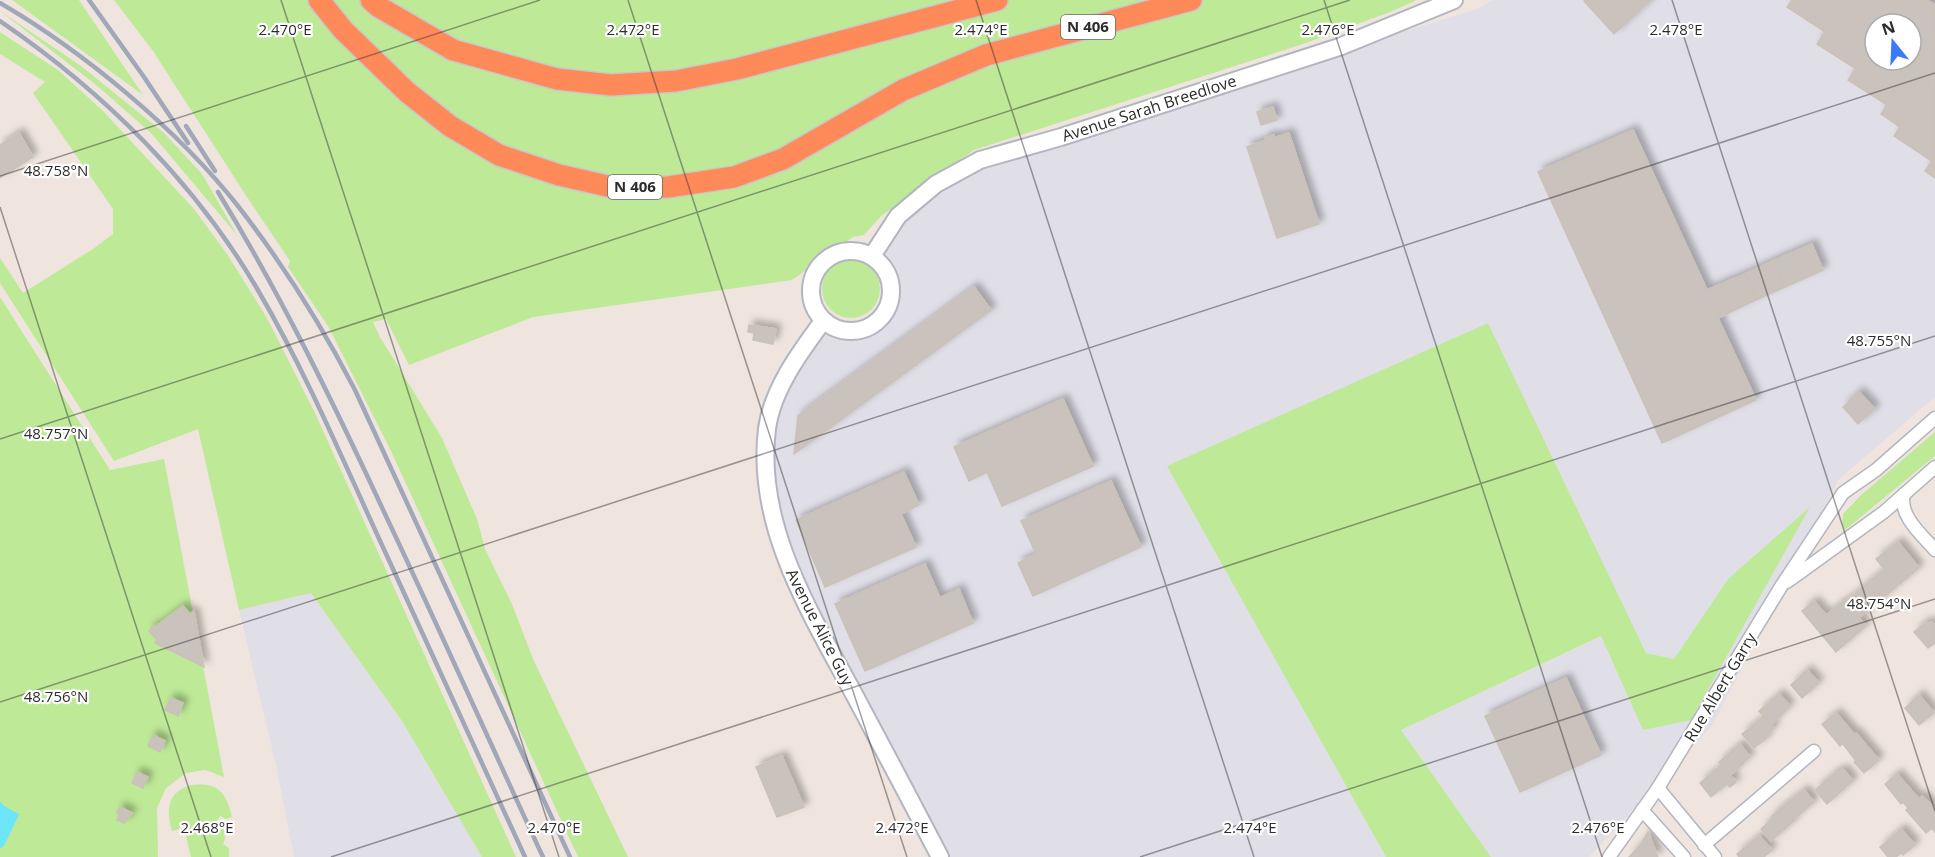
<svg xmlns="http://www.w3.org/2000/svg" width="1935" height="857" font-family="'Open Sans',sans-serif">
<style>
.industrial{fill:#e0dfe7;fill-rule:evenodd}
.green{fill:#bee997}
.water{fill:#6be5f7}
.building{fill:#cac2bd;stroke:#cbc1b7;stroke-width:1.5;filter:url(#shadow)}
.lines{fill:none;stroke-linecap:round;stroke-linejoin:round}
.street-casing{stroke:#b2b6c1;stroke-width:15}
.secondary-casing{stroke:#b2b6c1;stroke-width:20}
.highway-casing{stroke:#c8c8c8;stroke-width:24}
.street{stroke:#fff;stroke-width:12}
.secondary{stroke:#fff;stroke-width:16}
.highway{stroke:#ff8a59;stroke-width:21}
.rail{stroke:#a0a7b8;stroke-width:4.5}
.ticks{fill:none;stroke:#2c2c2c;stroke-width:1.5;stroke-opacity:0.45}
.labels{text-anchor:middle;stroke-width:4.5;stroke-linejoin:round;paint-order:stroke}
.shield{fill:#fff;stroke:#6b6b6b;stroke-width:1.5}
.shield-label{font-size:15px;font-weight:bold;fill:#2c2c2c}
.street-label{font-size:16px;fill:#2c2c2c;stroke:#fff}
.ticks-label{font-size:15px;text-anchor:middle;fill:#2c2c2c;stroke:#fff;stroke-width:4.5;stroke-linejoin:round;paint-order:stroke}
</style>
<defs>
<filter id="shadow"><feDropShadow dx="5" dy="-5" stdDeviation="3" flood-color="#0004"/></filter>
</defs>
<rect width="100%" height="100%" fill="#efe5de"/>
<g class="industrial">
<path d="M1493,0H1935V397L1839,479L1712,726L1589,857H1491L1401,730L1602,636L1643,729L1691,720L1728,579L1674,659L1646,653L1488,324L1168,466L1386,857H942L875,729L771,513L766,451L779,390L815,332L877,322L892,291L872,256L936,184L1061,137L1477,9ZM1875,24H1911V60H1875Z"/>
<path d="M311,593L402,721L482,857H294L276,765L239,610Z"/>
</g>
<g class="green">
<path d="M12,0H79L143,95L15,2Z"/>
<path d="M114,0H1417L1390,12L1303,44L974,150L881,216L864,235L853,237L792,280L533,317L409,365L386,319L373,322L380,337L442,438L477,519L485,549L512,604L533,659L628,857H578L390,449L328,326L288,267L290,261L247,197L153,51Z"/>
<path d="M0,11L81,66L164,133L202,174L237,235L151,133L95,84Z"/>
<path d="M0,32L58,70L103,111L194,209L227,254L267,318L315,413L516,857H482L402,721L311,593L239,610L198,429L114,461L0,283V258L23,293L93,249L113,234V209L33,93L45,82L0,54Z"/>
<circle cx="851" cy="289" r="29"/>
<path d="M0,297L110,470L164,459L224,777L205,770L186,773L166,788L157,808L158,857H0Z"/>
<path d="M1488,323L1646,653L1674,659L1728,579L1810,507L1691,720L1643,730L1601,636L1401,730L1491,857H1386L1167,466Z"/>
<path d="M1935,432V456L1845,530L1842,524L1843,514L1860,496Z"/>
<path d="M191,785C218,782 226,792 232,817L226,819L220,816L217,821L223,825L225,839L223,844L229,848V857H191L185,832L187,826L181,824L179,829L172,831C166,810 167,792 191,785Z"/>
</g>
<path class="water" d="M0,801L4,806L19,814L5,844L0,849Z"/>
<g class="building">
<path d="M1585,0H1651L1614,34L1584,1Z"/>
<path d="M1792,0H1845L1825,32L1787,7Z"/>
<path d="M1845,0H1899L1884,24H1875V38L1856,69L1817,44Z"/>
<path d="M1899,0H1927L1935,5V28L1887,105L1848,80L1875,38V60H1911V24H1884Z"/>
<path d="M1935,28V71L1900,127L1881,114Z"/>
<path d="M1935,71V178L1925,171L1932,161L1894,136Z"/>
<path d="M1273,107L1277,120L1261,125L1257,112Z"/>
<path d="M1633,130L1707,290L1745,274L1756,300L1718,318L1756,400L1662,443L1538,172Z"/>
<path d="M19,133L33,157L0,178V145Z"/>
<path d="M1289,133L1319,224L1277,238L1247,147L1266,140L1265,138L1274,135V138Z"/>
<path d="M1812,244L1823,270L1785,287L1773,261Z"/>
<path d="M1773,261L1785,287L1756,300L1745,274Z"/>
<path d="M974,287L991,310L794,454L798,416Z"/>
<path d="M749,325L776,329L773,344L753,340L754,333L748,332Z"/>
<path d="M1859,392L1875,409L1858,424L1843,407Z"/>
<path d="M1063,399L1093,466L1002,506L987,472L969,481L954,447Z"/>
<path d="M904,472L919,505L901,514L916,547L825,587L796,520Z"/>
<path d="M1111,481L1141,547L1033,596L1018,563L1036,554L1021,521Z"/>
<path d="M1898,542L1919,568L1859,618L1866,626L1836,652L1802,611L1814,601L1826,615L1844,601L1845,602L1884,569L1876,559Z"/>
<path d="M925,564L940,598L959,589L973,623L865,671L835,604Z"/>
<path d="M183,606L190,614L194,611L204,667L155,643L157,640L149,631L153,626H156Z"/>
<path d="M1926,622L1928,624L1932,622L1935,625V643L1928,648L1914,632Z"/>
<path d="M1807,670L1819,683L1802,698L1791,685Z"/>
<path d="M1566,678L1601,755L1520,792L1485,716Z"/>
<path d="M1779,694L1790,706L1771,725L1759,711Z"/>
<path d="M1919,695L1934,713L1919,725L1905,708Z"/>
<path d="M171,698L183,703L178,716L165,710Z"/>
<path d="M1836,713L1854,734L1840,746L1822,724Z"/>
<path d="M1763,717L1774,728L1765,736L1767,738L1754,748L1742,734Z"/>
<path d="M1856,733L1879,760L1864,773L1854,762L1856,761L1843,744Z"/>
<path d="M153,735L165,741L160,752L148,746Z"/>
<path d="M1740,744L1750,757L1730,776L1719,762Z"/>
<path d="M782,756L804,807L777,817L756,767Z"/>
<path d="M1721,765L1736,782L1730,787L1727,784L1711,797L1700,783Z"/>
<path d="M1843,769L1853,781L1827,804L1815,790L1836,772L1838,773Z"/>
<path d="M137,772L148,777L143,788L132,783Z"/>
<path d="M1897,774L1919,799L1908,808L1903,802L1901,804L1885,784Z"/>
<path d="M1804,790L1814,802L1793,820L1782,807Z"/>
<path d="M1922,796L1935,808V832L1932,828L1926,833L1906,810Z"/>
<path d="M120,807L132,813L124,823L117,820L119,814L117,813Z"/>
<path d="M1782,807L1794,821L1771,841L1761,829L1772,819L1771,817Z"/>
<path d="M1901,829L1915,845L1903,855L1901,853L1896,857H1888L1880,847Z"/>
<path d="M1648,832L1658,857H1629L1641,844Z"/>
<path d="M1759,836L1772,850L1764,857H1739L1737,854Z"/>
</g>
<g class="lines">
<g class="street-casing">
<g id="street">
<path d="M1904,494C1898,515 1922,535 1935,550"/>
<path d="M1787,582L1884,512L1935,467"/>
<path d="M1658,788L1715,857"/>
<path d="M1642,810L1684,857"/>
<path d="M1704,845L1814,751"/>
<path d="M1609,857L1658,788L1782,585L1843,493L1876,470L1935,418"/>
</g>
</g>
<g class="secondary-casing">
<g id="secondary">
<circle cx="851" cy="291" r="40"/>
<path d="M872,256L898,216L936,184L980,160L1061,137L1339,47L1454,0"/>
<path d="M823,321C800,352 772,390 767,429C755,526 811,614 855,696C884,750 912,803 940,857"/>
</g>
</g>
<g class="highway-casing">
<g id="highway">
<path d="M319,0L343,30L407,92L450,126L499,155L559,175L616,188L668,187L734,177L783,159L903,90L986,55L1191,0"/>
<path d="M371,0L379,7L453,50L557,79L611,85L676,81L737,69L997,0"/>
</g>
</g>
<use href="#street" class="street"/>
<use href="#secondary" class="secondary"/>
<use href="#highway" class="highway"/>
<g class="rail">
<path d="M89,0L144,77L188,143"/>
<path d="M0,3C84,52 178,130 238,206C283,264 322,326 355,390L570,857"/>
<path d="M0,21C104,92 196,183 259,292C304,369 339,451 376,532C426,640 475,749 525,857"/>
<path d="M186,126L215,171"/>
<path d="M218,192C281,295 334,404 385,514C439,628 490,743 543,857"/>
</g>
</g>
<path class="ticks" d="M281,0L559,857M628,0L907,857M976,0L1254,857M1324,0L1602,857M1672,0L1935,811M0,176L540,0M0,207L211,857M0,439L1350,0M0,702L1935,73M331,857L1935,336M1140,857L1935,599"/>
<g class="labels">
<g class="shield">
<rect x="1061" y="15" width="54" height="24" rx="4.5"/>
<rect x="608" y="175" width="54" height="24" rx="4.5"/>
</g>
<g class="shield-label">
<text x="1088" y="32">N 406</text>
<text x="635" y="192">N 406</text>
</g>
<g class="street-label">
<text transform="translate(1149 108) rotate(-18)" y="6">Avenue Sarah Breedlove</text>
<text transform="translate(820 627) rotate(63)" y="6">Avenue Alice Guy</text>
<text transform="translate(1720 687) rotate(-59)" y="6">Rue Albert Garry</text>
</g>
</g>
<g class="ticks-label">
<text x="285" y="35">2.470°E</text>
<text x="633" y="35">2.472°E</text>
<text x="981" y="35">2.474°E</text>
<text x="1328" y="35">2.476°E</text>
<text x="1676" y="35">2.478°E</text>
<text x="56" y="176">48.758°N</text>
<text x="1879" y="346">48.755°N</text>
<text x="56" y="439">48.757°N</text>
<text x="1879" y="609">48.754°N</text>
<text x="56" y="702">48.756°N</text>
<text x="207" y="833">2.468°E</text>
<text x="554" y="833">2.470°E</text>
<text x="902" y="833">2.472°E</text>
<text x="1250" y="833">2.474°E</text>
<text x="1598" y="833">2.476°E</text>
</g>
<g transform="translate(1893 42) rotate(342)"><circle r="28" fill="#ffffff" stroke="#ababab" stroke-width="1.5"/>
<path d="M0-4.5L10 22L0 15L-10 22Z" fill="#3b7aff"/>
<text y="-9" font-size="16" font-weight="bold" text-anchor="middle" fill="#2c2c2c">N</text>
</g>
</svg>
